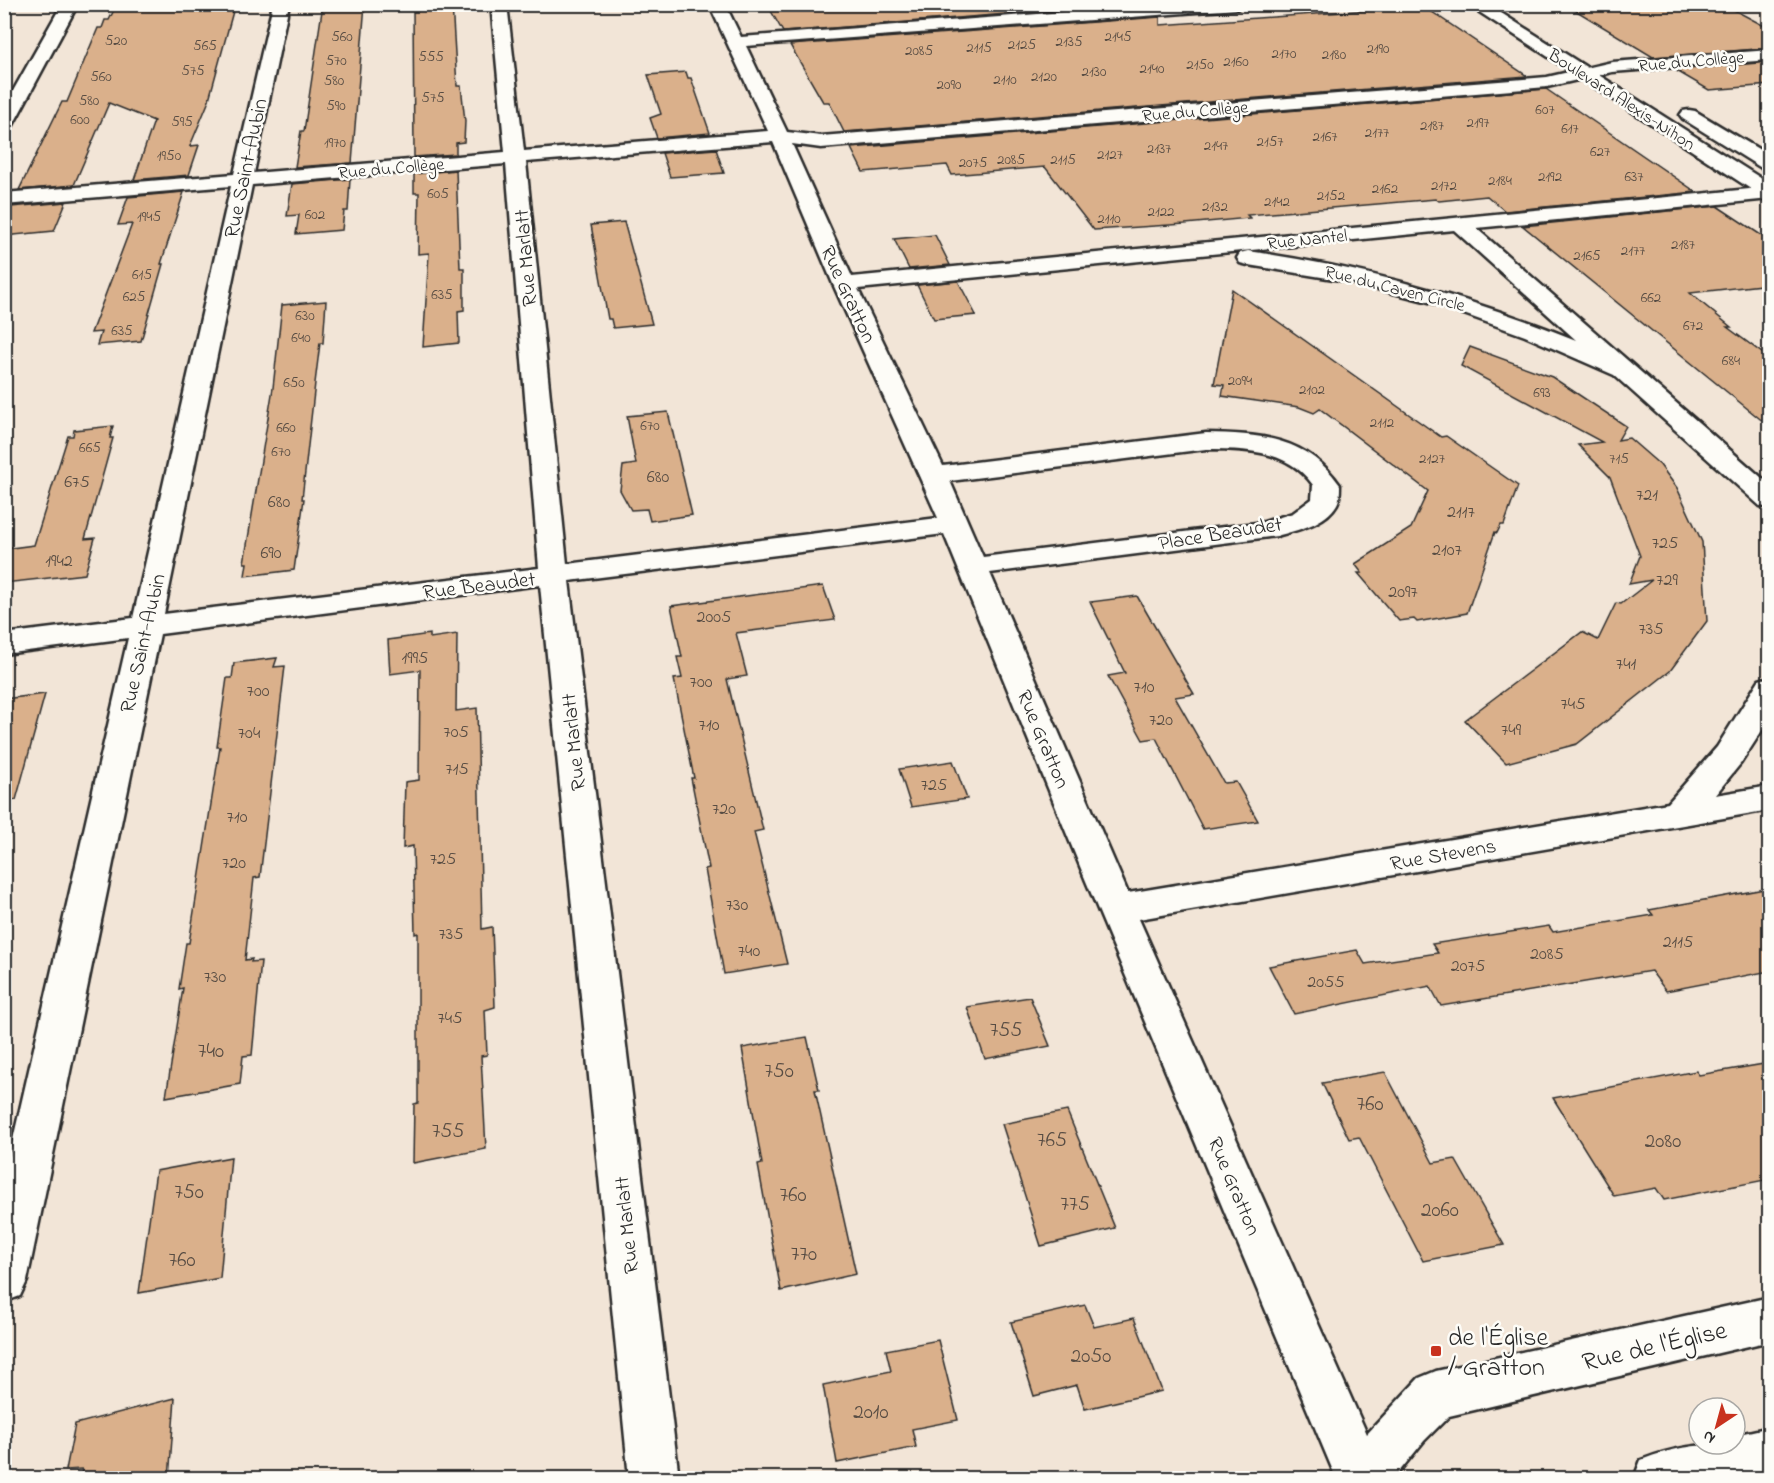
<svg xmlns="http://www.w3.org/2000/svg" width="1774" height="1483" font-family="'Indie Flower',sans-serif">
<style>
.building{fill:#dab08b;stroke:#2b2b2b;stroke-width:1.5}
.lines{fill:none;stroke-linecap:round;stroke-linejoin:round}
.minor-casing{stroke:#2b2b2b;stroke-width:5}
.tertiary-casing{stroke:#2b2b2b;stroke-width:5}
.minor{fill:#fdfcf7;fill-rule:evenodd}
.tertiary{fill:#fdfcf7;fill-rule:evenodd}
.poi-dot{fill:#c8321e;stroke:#fdfcf7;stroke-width:2}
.labels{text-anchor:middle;stroke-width:5;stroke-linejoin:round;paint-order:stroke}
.far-number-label{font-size:15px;fill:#574c43}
.far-street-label{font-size:18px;fill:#2b2b2b;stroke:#fdfcf7}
.number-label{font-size:18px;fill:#574c43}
.street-label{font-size:21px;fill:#2b2b2b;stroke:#fdfcf7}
.near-number-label{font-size:21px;fill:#574c43}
.near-poi-label{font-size:26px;fill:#2b2b2b;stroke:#fdfcf7;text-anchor:start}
.near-street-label{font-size:26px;fill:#2b2b2b;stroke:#fdfcf7}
</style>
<rect width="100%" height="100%" fill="#f2e5d7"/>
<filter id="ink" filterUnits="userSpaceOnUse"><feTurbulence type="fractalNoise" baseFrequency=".0167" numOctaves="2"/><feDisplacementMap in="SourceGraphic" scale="12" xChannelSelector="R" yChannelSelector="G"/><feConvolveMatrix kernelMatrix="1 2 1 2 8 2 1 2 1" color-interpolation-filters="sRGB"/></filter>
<g filter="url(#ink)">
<g class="building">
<path d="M117,4H235L208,103L190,146L199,145L189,175L134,180L154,121L109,103L74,185L19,190L62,102H67L98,28H102L105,20H109Z"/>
<path d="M323,4H365L352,163L295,167L301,131H304Z"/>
<path d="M413,4H452L457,86H461L465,121L464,142L456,143V154L414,157Z"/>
<path d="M867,4H1131L783,32L771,11Z"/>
<path d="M1565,4H1723L1770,29V48L1653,57Z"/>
<path d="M1412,7L1419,10H1429L1527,76L844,132L829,102H823L790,45L1160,17V25Z"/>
<path d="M1770,62V85L1709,90L1675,70Z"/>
<path d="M686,72L688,78H691L710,133L657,138L650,118L661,114L648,75Z"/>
<path d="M1546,89L1696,192L1505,211L1487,196L1439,201L1436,199L1247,215L1250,218L1185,224L1094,230L1045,167L952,175L947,165L863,172L851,148Z"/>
<path d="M716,149L724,173L670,177L662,153Z"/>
<path d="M456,170L460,268H464V310L458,311L459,343L423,347L429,253L418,254L419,193H414V174Z"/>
<path d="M350,179L348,211H344L342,230L296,234L299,215L287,216L292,184Z"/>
<path d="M184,192L161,264H163L141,341L97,345L101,332L91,333L132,224L118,225L128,197Z"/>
<path d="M66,202L54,231L4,236V221L11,207Z"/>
<path d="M1717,206L1770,241V284L1690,293L1731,327H1727L1770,359V427L1523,226Z"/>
<path d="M624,222L652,324L613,328L611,319H608L591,225Z"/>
<path d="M935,235L950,265L909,269L894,239Z"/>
<path d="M958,281L976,315L934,319L917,285Z"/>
<path d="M1232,289L1441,437L1446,436L1518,486L1504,525H1501L1497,533L1495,532L1467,613L1417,622L1414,619L1399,621L1358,573H1362L1355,564L1411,528L1428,491L1320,409L1314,413L1299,407L1222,396L1224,385L1214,384Z"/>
<path d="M326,301L323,343H320L315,383L302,499H304L294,570L245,576L247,563H244L273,388L282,305Z"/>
<path d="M1470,347L1552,377L1626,426L1618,440L1629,438L1660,465L1677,488L1702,542L1707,621L1670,671L1577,744L1506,763L1465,720L1582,632L1598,640L1616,603L1621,604L1652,580L1629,584L1640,556L1610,477L1578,445L1602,442L1461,366Z"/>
<path d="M668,412L692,515L650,521L647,509L631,510L620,490L623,466L636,464L627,416Z"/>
<path d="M113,426L110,438H113L85,539L95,538L85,574L4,583V549L34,545L68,436H73L74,430Z"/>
<path d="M823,586L835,620L736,633L747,676L727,679L763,830L754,832L787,964L724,974L705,869L709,868L691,778H694L674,679L682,678L677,657H682L671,606Z"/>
<path d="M1137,596L1194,694L1175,697L1224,783L1236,782L1258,821L1203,829L1156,738L1143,740L1108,676L1125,673L1090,602Z"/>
<path d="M430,634V638L457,634L456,711L477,708L482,929L492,927L495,1007L485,1010L487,1055L481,1056L486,1149L413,1163L414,1104L418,1103V933L415,934L413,846L403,848L405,782L419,780L420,670L390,674L388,640Z"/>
<path d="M277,658L274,667L285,666L260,877L254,878L245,960L252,959L251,962L261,961L252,1055L243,1056L240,1084L166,1097L183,988L179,989L186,943H189L220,747H217L227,678H232L234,663Z"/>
<path d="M45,694L16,800L4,798V699Z"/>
<path d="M953,761L967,799L911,807L899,769Z"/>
<path d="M1770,888V971L1666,991L1651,971L1441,1006L1430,986L1294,1014L1269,966L1357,950L1365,964L1438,953L1432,944L1549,926L1553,932L1653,915L1649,910Z"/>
<path d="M1030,997L1050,1046L985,1059L967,1007Z"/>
<path d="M807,1037L819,1090H815L856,1274L781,1291L758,1165L762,1164L742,1048Z"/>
<path d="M1770,1063V1179L1664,1200L1656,1188L1614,1196L1553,1098L1696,1071L1699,1075Z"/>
<path d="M1385,1072L1433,1163L1455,1159L1504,1245L1423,1261L1359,1137L1349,1139L1322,1083Z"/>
<path d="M1067,1111L1115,1228L1041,1246L1002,1124Z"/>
<path d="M231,1157L220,1278L139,1293L156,1171Z"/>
<path d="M1085,1305L1094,1327L1134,1318L1162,1391L1085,1409L1077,1385L1034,1396L1011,1322Z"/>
<path d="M938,1340L958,1420L912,1429L916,1447L837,1463L823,1385L891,1371L886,1350Z"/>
<path d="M175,1398L169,1479H80L82,1469L66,1470L75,1424Z"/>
</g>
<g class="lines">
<g class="minor-casing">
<g id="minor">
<path d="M62,4H78L13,125L11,129L4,130V107Z"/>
<path d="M273,4H289L254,173L505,152L491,4H507L524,151L768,131L709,4H725L741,37L1167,4H1245L1237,9L746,46L787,132L821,136L1547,77L1612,62L1770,50V60L1612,72L1547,87L821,148L792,144L852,277L1770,187V199L1476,228L1770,485V508L1760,506L1614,375L1525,336L1433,303L1346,281L1248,265L1240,263L1237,258L1240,253L1248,251C1362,267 1470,297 1576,340L1454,230L858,289L943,466L1206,433C1260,434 1307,437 1340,485C1340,491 1340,499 1337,504C1326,524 1297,530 1277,536L990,573L1128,893L1668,803L1717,747L1759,680L1770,677V718L1741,763L1715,795L1770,786V810L1139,919L1367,1434L1419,1378L1436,1371L1770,1297V1341L1449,1416L1424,1441L1394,1478H1336L1086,881L944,534L569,581L679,1478H629L540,585L160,634L27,1281L20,1296L4,1302V1179L128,638L4,654V634L133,618L231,186L4,205V193L234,174ZM773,142L833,284L938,518L567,564L526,162ZM506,164L539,568L164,614L252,185ZM1206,449C1246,449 1288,450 1313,485L1312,499L1293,513L1264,522L983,557L950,481Z"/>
<path d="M1770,1427V1477L1634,1478L1641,1460C1674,1447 1700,1444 1735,1444V1435Z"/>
</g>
</g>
<g class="tertiary-casing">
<g id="tertiary">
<path d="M1467,4H1487L1770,184V199L1763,197Z"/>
<path d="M1689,110L1695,111L1770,156V171L1763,169L1683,119L1680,115L1683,111Z"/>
</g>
</g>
<use href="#minor" class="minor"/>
<use href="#tertiary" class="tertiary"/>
</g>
</g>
<rect class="poi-dot" x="1430" y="1345" width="12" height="12" rx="3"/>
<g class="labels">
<g class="far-number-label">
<text x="342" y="41">560</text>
<text x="1118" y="41">2145</text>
<text x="116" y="45">520</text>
<text x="1069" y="46">2135</text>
<text x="1022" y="49">2125</text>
<text x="205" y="50">565</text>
<text x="979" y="52">2115</text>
<text x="1378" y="53">2190</text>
<text x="919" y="55">2085</text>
<text x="1284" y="58">2170</text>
<text x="1334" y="59">2180</text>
<text x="431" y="61">555</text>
<text x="336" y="65">570</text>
<text x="1236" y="66">2160</text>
<text x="1200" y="69">2150</text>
<text x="1152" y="73">2140</text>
<text x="193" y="75">575</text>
<text x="1094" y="76">2130</text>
<text x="101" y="81">560</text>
<text x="1044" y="81">2120</text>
<text x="1005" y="84">2110</text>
<text x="334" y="85">580</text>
<text x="949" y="89">2090</text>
<text x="433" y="102">575</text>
<text x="89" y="105">580</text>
<text x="336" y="110">590</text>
<text x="1545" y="114">607</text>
<text x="80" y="124">600</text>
<text x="182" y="126">595</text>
<text x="1478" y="127">2197</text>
<text x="1432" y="130">2187</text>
<text x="1570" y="133">617</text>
<text x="1377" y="137">2177</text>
<text x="1325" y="141">2167</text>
<text x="1270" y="146">2157</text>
<text x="335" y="147">1970</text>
<text x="1216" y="150">2147</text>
<text x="1159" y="153">2137</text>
<text x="1600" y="156">627</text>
<text x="1110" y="159">2127</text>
<text x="169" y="160">1950</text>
<text x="1011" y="164">2085</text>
<text x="1063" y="164">2115</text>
<text x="973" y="167">2075</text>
<text x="1550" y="181">2192</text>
<text x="1634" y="181">637</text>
<text x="1500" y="185">2184</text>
<text x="1444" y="190">2172</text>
<text x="1385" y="193">2162</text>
<text x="438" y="198">605</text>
<text x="1331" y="200">2152</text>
<text x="1277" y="206">2142</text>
<text x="1215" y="211">2132</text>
<text x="1161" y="216">2122</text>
<text x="315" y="219">602</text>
<text x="149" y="221">1945</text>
<text x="1109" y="223">2110</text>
<text x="1683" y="249">2187</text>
<text x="1633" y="255">2177</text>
<text x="1587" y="260">2165</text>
<text x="142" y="279">615</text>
<text x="442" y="299">635</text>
<text x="134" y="301">625</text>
<text x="1651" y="302">662</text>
<text x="305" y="320">630</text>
<text x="1693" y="330">672</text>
<text x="122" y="335">635</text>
<text x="301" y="342">640</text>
<text x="1731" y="365">684</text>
<text x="1240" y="385">2094</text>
<text x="294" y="387">650</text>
<text x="1312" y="394">2102</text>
<text x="1542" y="397">693</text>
<text x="1382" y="427">2112</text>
<text x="650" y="430">670</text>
<text x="286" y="432">660</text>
<text x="90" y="452">665</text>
<text x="281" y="456">670</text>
<text x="1432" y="463">2127</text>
<text x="1619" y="463">715</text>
</g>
<g class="far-street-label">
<text transform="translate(1691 61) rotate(-5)" y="6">Rue du Collège</text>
<text transform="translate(1622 99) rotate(33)" y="6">Boulevard Alexis-Nihon</text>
<text transform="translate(1195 111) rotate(-5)" y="6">Rue du Collège</text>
<text transform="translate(391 168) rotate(-5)" y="6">Rue du Collège</text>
<text transform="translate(1307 239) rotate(-6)" y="6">Rue Nantel</text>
<text transform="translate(1395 288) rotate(14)" y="6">Rue du Caven Circle</text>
</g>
<g class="number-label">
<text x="658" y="482">680</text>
<text x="77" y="487">675</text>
<text x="1647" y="500">721</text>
<text x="279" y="507">680</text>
<text x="1461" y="517">2117</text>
<text x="1665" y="548">725</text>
<text x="1447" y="555">2107</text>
<text x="271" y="558">690</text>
<text x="59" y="566">1942</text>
<text x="1667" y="585">729</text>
<text x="1403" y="597">2097</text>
<text x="714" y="622">2005</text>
<text x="1651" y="634">735</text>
<text x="415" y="663">1995</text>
<text x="1626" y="669">741</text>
<text x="701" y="687">700</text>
<text x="1144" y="692">710</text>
<text x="258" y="696">700</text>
<text x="1573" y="709">745</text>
<text x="1161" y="725">720</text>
<text x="709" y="730">710</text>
<text x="1511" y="735">749</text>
<text x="456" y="737">705</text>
<text x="249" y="738">704</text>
<text x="457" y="774">715</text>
<text x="934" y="790">725</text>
<text x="724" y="814">720</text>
<text x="237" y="822">710</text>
<text x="443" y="864">725</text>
<text x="234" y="868">720</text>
<text x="737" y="910">730</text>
<text x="451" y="939">735</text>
<text x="1678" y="947">2115</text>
<text x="749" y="956">740</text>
<text x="1547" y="959">2085</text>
<text x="1468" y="971">2075</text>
<text x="215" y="982">730</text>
<text x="1326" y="987">2055</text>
<text x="450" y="1023">745</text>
</g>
<g class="street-label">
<text transform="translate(245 168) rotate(-78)" y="7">Rue Saint-Aubin</text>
<text transform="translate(525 258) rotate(-95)" y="7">Rue Marlatt</text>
<text transform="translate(849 294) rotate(65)" y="7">Rue Gratton</text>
<text transform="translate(1220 533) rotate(-9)" y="7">Place Beaudet</text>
<text transform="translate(479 585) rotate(-7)" y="7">Rue Beaudet</text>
<text transform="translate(142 643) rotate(-77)" y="7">Rue Saint-Aubin</text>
<text transform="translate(1044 739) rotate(67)" y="7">Rue Gratton</text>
<text transform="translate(573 742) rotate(-96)" y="7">Rue Marlatt</text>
<text transform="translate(1443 854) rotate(-10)" y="7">Rue Stevens</text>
<text transform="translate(1235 1186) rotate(67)" y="7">Rue Gratton</text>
<text transform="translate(626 1225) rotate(-96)" y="7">Rue Marlatt</text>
</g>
<g class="near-number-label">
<text x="1006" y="1036">755</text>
<text x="211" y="1057">740</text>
<text x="779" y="1077">750</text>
<text x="1370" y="1110">760</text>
<text x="448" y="1137">755</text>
<text x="1052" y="1146">765</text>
<text x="1663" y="1147">2080</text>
<text x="189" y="1198">750</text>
<text x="793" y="1201">760</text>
<text x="1075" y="1210">775</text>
<text x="1440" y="1216">2060</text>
<text x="804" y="1260">770</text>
<text x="182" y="1266">760</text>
<text x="1091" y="1362">2050</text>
<text x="871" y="1418">2010</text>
</g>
<g class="near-poi-label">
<text x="1448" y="1345">de l'Église<tspan x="1448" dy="30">/ Gratton</tspan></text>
</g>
<g class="near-street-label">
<text transform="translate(1654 1345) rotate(-13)" y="9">Rue de l'Église</text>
</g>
</g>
<rect width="1774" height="1483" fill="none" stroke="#fdfcf7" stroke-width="24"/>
<rect x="12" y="12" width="1750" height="1459" fill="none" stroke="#2b2b2b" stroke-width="2" filter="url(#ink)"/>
<g transform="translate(1717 1426) rotate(216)"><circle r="28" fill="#fdfcf7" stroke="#a9a8a5" stroke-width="1.5"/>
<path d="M0-4.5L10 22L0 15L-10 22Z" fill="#c8321e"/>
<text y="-9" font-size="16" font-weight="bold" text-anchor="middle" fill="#2b2b2b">N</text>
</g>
</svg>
